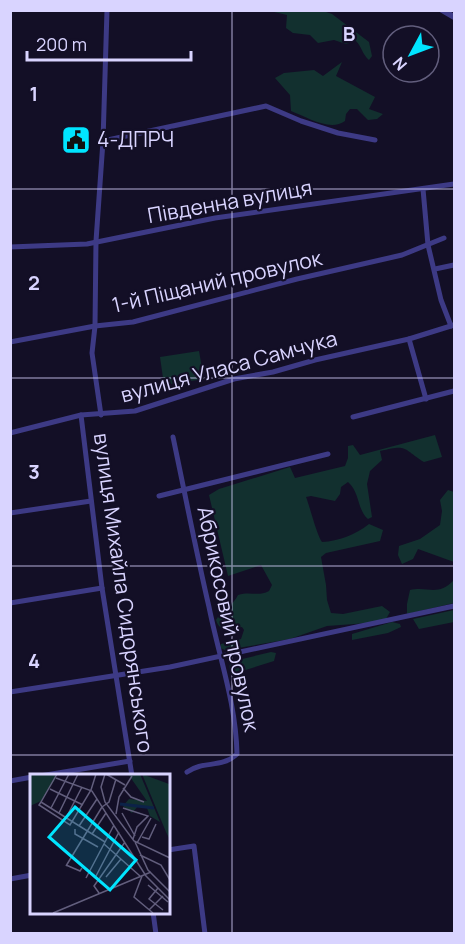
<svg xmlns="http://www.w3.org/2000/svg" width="465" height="944" font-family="Manrope,sans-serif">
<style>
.green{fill:#12302f}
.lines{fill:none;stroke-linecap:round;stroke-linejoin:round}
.minor{stroke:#3d3a85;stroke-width:5}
.tertiary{stroke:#3d3a85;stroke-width:6}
.grid{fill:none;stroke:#d9d4ff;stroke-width:1.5;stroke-opacity:0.55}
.labels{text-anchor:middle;stroke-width:4.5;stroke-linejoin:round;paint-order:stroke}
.poi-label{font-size:21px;fill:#d9d4ff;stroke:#130f26;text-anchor:start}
.street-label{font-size:21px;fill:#d9d4ff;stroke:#130f26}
.inset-river{fill:none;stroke:#0c2248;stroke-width:3}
.inset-road{fill:none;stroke:#625e7d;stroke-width:1.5}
.view{fill:#00e5ff;fill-opacity:0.15;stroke:#00e5ff;stroke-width:3}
.inset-edge{fill:none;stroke:#d9d4ff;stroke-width:3}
.grid-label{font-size:20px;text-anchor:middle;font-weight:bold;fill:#d9d4ff;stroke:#130f26;stroke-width:4.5;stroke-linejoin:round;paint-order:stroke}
</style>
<rect width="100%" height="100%" fill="#130f26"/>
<g class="green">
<path d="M270,11H323L332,14L369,42L372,56L369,60C362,54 362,47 356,41L346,44L334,40L318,43L310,35L293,33L286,28L287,15Z"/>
<path d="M342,62L336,76L375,97L369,109L383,114L377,119L368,120L357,109H350L346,114L345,121C330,132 307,117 291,111L290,95L275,78L284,73L314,70L323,76Z"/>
<path d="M199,351L204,379L164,385L160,357Z"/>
<path d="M435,435L442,457L424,462C402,448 408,444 380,451L382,460L370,471L367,484L372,517L368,519C357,510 360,492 348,482L341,487L340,494L335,501L311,496L306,497C310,507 317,536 322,542C339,541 355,535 369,524L383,530L380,541L326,553L321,557L326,585L327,600L331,613L343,614L382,606L390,612L386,619L368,623L327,626L290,639L238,648L225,650L220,648L221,644L241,639L244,630L242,627C231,628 220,634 216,620C222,609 233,606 238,595C251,591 258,597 269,591L272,585L261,565L228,576L209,495L219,489L290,467L295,478L345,466L348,458V446L353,445L360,455Z"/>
<path d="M448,490L454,492V562L418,549L413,559L402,564L398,555L399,546L420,539L440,525L442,511L440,500Z"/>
<path d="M454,580V603L407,614V604L410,590C428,586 438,597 454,580Z"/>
<path d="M454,610V622L419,629L413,619Z"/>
<path d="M392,622L400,624L401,627L388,633L352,640V634Z"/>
<path d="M271,652L276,653L274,661L233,674L229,669L230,664L238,660Z"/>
</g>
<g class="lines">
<g class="minor">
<path d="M103,141L266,106L301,121L338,133L375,140"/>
<path d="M423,189L428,245L441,300L451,326"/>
<path d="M10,247L87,244L215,218L454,184"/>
<path d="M435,269L454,265"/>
<path d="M409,339L426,399"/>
<path d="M10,342L95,326L133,322L297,279L402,255L444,238"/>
<path d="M81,415L102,588L132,776"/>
<path d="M101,415L92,353L95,326L96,241L103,141L107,10"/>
<path d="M353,417L454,391"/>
<path d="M10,433L81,415L135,411L234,379L273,372L315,360L409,339L454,325"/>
<path d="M173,437C185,494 196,551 209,607C219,657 236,703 237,754C221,769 204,760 187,772"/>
<path d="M159,496L328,454"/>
<path d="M10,513L91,501"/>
<path d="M10,603L102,588"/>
<path d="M10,692L170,667L454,606"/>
<path d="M40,776L130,761"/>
<path d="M10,781L32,777"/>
<path d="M168,850L194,846L205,934"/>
<path d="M10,879L32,875"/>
<path d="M153,912L156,934"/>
</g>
<path class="tertiary" d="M442,10L454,17"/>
</g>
<path class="grid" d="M232,10V934M10,189H454M10,378H454M10,566H454M10,755H454"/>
<defs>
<g id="civic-square" transform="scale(1.5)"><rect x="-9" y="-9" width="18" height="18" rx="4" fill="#00e5ff" stroke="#130f26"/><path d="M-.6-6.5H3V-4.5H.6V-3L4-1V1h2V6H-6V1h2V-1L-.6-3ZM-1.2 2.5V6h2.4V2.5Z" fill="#111"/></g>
</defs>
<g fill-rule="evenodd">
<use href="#civic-square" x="76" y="140"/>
</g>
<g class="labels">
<g class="poi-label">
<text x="97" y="147">4-ДПРЧ</text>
</g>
<g class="street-label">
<text transform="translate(230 202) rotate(-10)" y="7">Південна вулиця</text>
<text transform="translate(217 282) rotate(-13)" y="7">1-й Піщаний провулок</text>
<text transform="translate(229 367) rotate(-15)" y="7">вулиця Уласа Самчука</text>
<text transform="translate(123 593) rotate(82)" y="7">вулиця Михайла Сидорянського</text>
<text transform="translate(228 619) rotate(78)" y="7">Абрикосовий провулок</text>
</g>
</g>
<g transform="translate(30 774)">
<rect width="140" height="140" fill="#130f26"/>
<path d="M0,0H25L26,4L11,27L0,32ZM98,0H110L130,48L120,42L117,34L109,31L102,39L93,32L99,25L117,27ZM112,0L139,10V64L136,58Z" fill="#12302f"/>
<path class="inset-river" d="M90,30L124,34"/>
<path class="inset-road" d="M75,0L71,13L75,28L104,67L140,84M76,0L95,11M26,4L62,17L116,102L140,126M93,14L101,23L114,28M20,15L53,31M11,28L9,31L40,51L61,16L66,0M11,28L75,68M11,28L27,0M72,33L79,28L86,5M21,34L39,0M93,34L118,42L107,53L103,65M29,39L48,0M92,39L105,62M86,40L89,23L102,2M36,44L52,13M49,52L67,25M45,55V60L68,73M62,60L76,39M112,63L119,65L126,50M105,68L118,96L140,118M107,69L121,44M74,70L110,102M110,81L131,91L140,106M36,91L50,97L52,94M36,92L72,33M66,102L89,58M112,102L104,123L123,139M76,103L91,85M56,104L84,51M118,111L138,128M128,114L119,125L133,136M69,119L64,112L95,68M119,136L133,122M23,139L121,98"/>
<path class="view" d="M45,33L106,86L80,116L19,63Z"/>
<rect width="140" height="140" class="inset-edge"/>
</g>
<g class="grid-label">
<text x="349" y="41">B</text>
<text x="34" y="101">1</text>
<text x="34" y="290">2</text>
<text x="34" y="479">3</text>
<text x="34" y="668">4</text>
</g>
<rect width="465" height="944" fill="none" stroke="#d9d4ff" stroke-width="24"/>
<g transform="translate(411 54) rotate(229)"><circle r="28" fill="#130f26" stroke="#625e7d" stroke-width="1.5"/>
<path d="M0-4.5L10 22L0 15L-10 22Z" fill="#00e5ff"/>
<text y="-9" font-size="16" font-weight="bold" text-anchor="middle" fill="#d9d4ff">N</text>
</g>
<path d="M27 51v9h164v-9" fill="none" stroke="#d9d4ff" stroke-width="3"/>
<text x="36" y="51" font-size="18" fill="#d9d4ff" stroke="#130f26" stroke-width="4.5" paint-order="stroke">200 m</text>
</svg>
